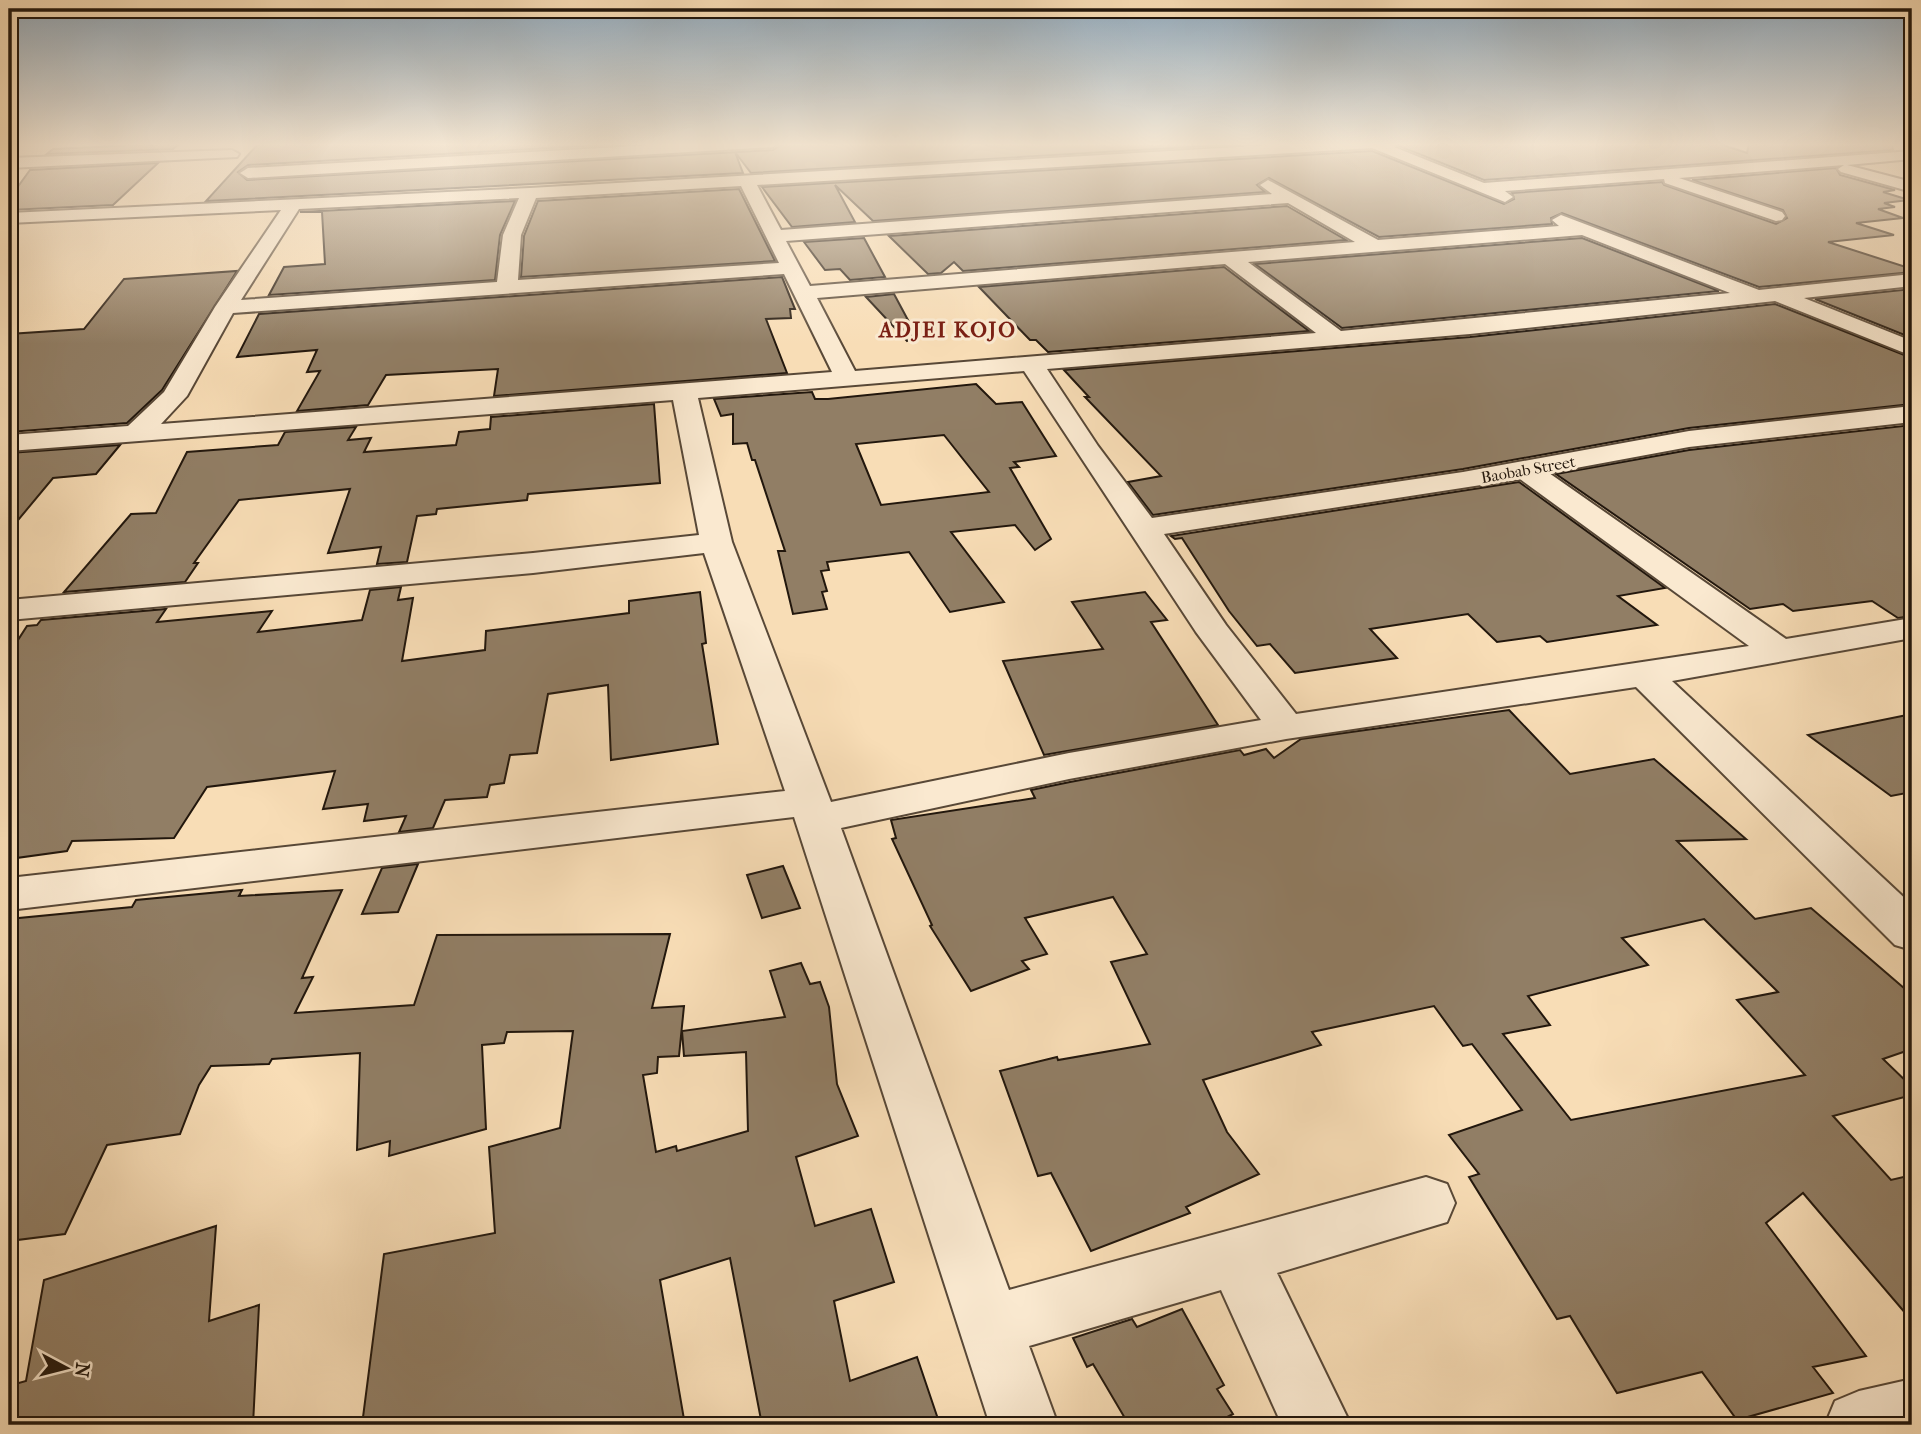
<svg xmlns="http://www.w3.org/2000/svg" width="1921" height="1434" font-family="'IM FELL French Canon',serif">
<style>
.building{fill:#917e65;stroke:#22170d;stroke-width:2;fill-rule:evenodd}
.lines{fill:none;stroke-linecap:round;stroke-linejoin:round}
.minor-casing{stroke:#584837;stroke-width:4}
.minor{fill:#fae9d0;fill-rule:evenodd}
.labels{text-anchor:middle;stroke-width:6;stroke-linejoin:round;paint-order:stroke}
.far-street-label{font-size:16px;fill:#22170d;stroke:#fae9d0}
.far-district-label{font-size:21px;font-weight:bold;letter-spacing:2px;fill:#7a1f14;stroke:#fae9d0}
</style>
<rect width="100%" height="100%" fill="#f8ddb6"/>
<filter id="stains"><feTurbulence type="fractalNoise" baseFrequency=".00286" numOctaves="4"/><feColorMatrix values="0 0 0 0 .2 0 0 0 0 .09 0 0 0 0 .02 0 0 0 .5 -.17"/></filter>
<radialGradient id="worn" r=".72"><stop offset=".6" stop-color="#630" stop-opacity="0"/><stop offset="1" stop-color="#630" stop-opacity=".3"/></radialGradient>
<g class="building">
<path d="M180,143L173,149L47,154L53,149Z"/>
<path d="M259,143H636L248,165L238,172L247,180L773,150L783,143H1256L751,173L735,152L743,173L206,201Z"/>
<path d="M1400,143H1716L1747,153L1749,143H1892L1893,150L1484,180L1399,146Z"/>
<path d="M1372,151L1504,204L1514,199L1512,193L1662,182L1664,185L1776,224L1787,218L1783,210L1692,180L1836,168L1840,175L1895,190L1883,192L1909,200L1884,203L1895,207L1878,209L1903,218L1856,223L1894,235L1828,242L1912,269V272L1759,287L1562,213L1551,218L1552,224L1379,237L1269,178L1257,185L1265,192L873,221L835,185L855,222L792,227L762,187Z"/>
<path d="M158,163L113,205L9,210V199L30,170Z"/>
<path d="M739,189L775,261L521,277L524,236L538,201Z"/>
<path d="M515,201L500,235L495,280L269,295L284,267L325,264L322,212H300Z"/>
<path d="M1287,206L1346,240L963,271L954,262L941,273L928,274L889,236Z"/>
<path d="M864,238L885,277L850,280L840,269L825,270L804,242Z"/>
<path d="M1582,238L1719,291L1342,328L1255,264Z"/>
<path d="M1224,267L1309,331L1048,352L1036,340H1030L979,287Z"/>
<path d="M237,271L162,390L127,423L9,432V334L84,329L124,279Z"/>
<path d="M782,277L795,309H790L791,318L766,319L787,373L494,396L498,369L386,375L368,405L297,411L320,371L307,372L317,350L237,357L259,314Z"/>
<path d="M1912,289V338L1815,299Z"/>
<path d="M894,294L916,335L907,341L866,297Z"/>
<path d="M1775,304L1912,358V404L1689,428L1463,469L1153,515L1128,482L1161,476L1085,397H1089L1064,370L1470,337Z"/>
<path d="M976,384L996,404L1022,402L1056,456L1014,462L1019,467L1010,468L1051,539L1035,550L1015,525L951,532L1004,602L950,612L909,552L827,562L829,570L821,571L827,591L822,592L827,609L793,614L778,551H785L755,460H752L747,443L733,444V414L721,416L714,399L812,392L815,399H828ZM944,435L989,492L881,505L856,444Z"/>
<path d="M654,404L660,483L528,494L527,500L437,509L436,514L417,516L407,562L377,564L381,547L328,553L350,489L239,500L194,563H198L185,582L64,592L131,514L156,513L187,452L278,445L285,432L356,427L348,440L371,438L364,452L456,445L459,432L490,429L491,417Z"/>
<path d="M1912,425V616L1898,618L1872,601L1793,611L1783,604L1750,609L1556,474L1689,450Z"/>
<path d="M120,445L96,474L53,478L9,531V453Z"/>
<path d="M1519,482L1665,588L1618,596L1657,625L1547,642L1540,636L1497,642L1468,614L1370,629L1397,658L1295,673L1270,644L1257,646L1229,611L1182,538L1175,539L1171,536Z"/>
<path d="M401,587L398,600L413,598L402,661L485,650L486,631L629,613V601L700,592L706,643L702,644L718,744L611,760L608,685L548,694L537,753L510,755L504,783L490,785L487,797L445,800L433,828L399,832L406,816L364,821L368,804L323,809L335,771L207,787L174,838L72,841L67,851L9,859V644L16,643L27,626L37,625L41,620L166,609L157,622L272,611L258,632L362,620L370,590Z"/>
<path d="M1145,592L1167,620L1151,622L1218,725L1044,755L1003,661L1103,649L1072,602Z"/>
<path d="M1509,710L1570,774L1654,759L1746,839L1677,841L1755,919L1811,908L1912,995V1049L1883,1059L1912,1087V1095L1833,1116L1891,1180L1912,1175V1321L1803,1193L1766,1223L1866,1356L1813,1367L1833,1393L1737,1420L1702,1372L1617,1393L1570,1316L1557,1319L1469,1177L1479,1174L1449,1135L1522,1110L1472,1044L1463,1046L1434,1006L1312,1032L1321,1045L1203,1080L1227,1132L1259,1174L1186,1207L1190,1213L1091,1251L1051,1173L1038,1176L1000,1071L1057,1057L1058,1060L1150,1044L1111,962L1147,954L1113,897L1025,918L1047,954L1022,961L1029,969L971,991L930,926L932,925L892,839L896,838L891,820L1035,798L1031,790L1070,782L1240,750L1244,755L1266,749L1274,758L1301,739ZM1704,919L1778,992L1737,1000L1805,1075L1571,1120L1503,1034L1550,1025L1528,996L1648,965L1622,938Z"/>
<path d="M1912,714V792L1891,796L1808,735Z"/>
<path d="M418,864L398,912L362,914L382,868Z"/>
<path d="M783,866L800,908L762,918L747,875Z"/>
<path d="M242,890L239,896L342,890L302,978L313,977L295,1013L414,1005L437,935L670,934L652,1008L684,1006L679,1056L658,1057L657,1073L643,1075L656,1152L676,1146L677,1151L748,1131L746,1052L684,1056L682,1031L785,1017L770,971L801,963L810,984L820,982L829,1007L837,1084L858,1136L796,1157L815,1226L871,1209L894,1282L834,1301L850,1381L917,1357L940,1425H762L730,1258L660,1280L685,1425H362L384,1254L495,1233L489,1147L560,1128L573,1031L507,1032L504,1043L482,1045L486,1129L389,1156L390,1141L357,1150L360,1053L272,1059L269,1064L211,1066L199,1085L180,1134L107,1145L65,1234L9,1241V919L132,907L136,900Z"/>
<path d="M216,1226L209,1321L259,1305L253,1425H9L15,1384L26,1381L44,1280Z"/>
<path d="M1182,1309L1224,1385L1217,1389L1233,1414L1212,1425H1129L1093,1364L1087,1367L1073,1338L1132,1319L1137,1327Z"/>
</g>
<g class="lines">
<g class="minor-casing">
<g id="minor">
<path d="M689,143H780L773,147L248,178L240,173L248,168Z"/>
<path d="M1308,143H1398L1394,147L1484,183L1912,151V159L1847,165L1912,182V192L1841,172L1838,169L1844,165L1679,178L1782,212L1785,216L1782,220L1776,221L1665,183L1664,179L1505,191L1513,197L1505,202L1372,148L757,185L781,230L1272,194L1260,185L1268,180L1378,240L1559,226L1552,220L1561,215L1759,290L1912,274V286L1804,298L1912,341V356L1775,301L1470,334L1047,369L1098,446L1152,518L1463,472L1689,431L1912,406V422L1689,447L1549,473L1786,639L1912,618V638L1672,681L1912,905V950L1895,945L1636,687L1286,739L1069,779L841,828L1009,1290L1426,1177L1447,1184L1455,1203L1447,1222L1277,1273L1351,1425H1282L1221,1290L1029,1346L1058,1425H990L794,817L9,910V878L785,791L704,553L533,573L9,620V600L533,553L699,535L673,400L9,451V435L128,426L164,392L215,307L281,210L9,223V213L530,188ZM741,186L779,263L518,280L521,235L536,198ZM519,198L503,235L497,282L241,300L299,209ZM1288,203L1355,242L810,286L786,241ZM1582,235L1730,293L1341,331L1248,262ZM1225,264L1316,333L855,371L817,298ZM784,274L832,372L161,424L187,396L233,313ZM1024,371L1196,632L1261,720L1069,753L831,802L732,542L698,398ZM1520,479L1749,646L1296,714L1226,625L1164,534Z"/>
<path d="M232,150L239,154L237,157L9,168V158Z"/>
<path d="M1912,1379V1425H1825L1835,1401L1859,1391Z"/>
</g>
</g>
<use href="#minor" class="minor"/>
</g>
<linearGradient id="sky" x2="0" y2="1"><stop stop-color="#91aabd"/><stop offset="0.42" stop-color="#fcf0de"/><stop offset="1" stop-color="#fcf0de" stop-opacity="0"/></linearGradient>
<rect width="1921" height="344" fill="url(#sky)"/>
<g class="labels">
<g class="far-street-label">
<text transform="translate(1528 469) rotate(-10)" y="6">Baobab Street</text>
</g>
<g class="far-district-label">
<text x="948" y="337">ADJEI KOJO</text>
</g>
</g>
<rect width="1921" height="1434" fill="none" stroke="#f8ddb6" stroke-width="35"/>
<rect x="10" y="10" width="1900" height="1413" fill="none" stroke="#22170d" stroke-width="3.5"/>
<rect x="18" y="18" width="1886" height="1399" fill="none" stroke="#22170d" stroke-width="2"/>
<g transform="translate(66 1368) rotate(97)" stroke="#fae9d0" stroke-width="5" paint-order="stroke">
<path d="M0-5L12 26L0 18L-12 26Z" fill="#22170d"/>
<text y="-10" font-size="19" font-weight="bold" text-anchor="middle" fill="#22170d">N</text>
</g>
<rect width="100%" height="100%" filter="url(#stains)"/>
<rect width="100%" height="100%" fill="url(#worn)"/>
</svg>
